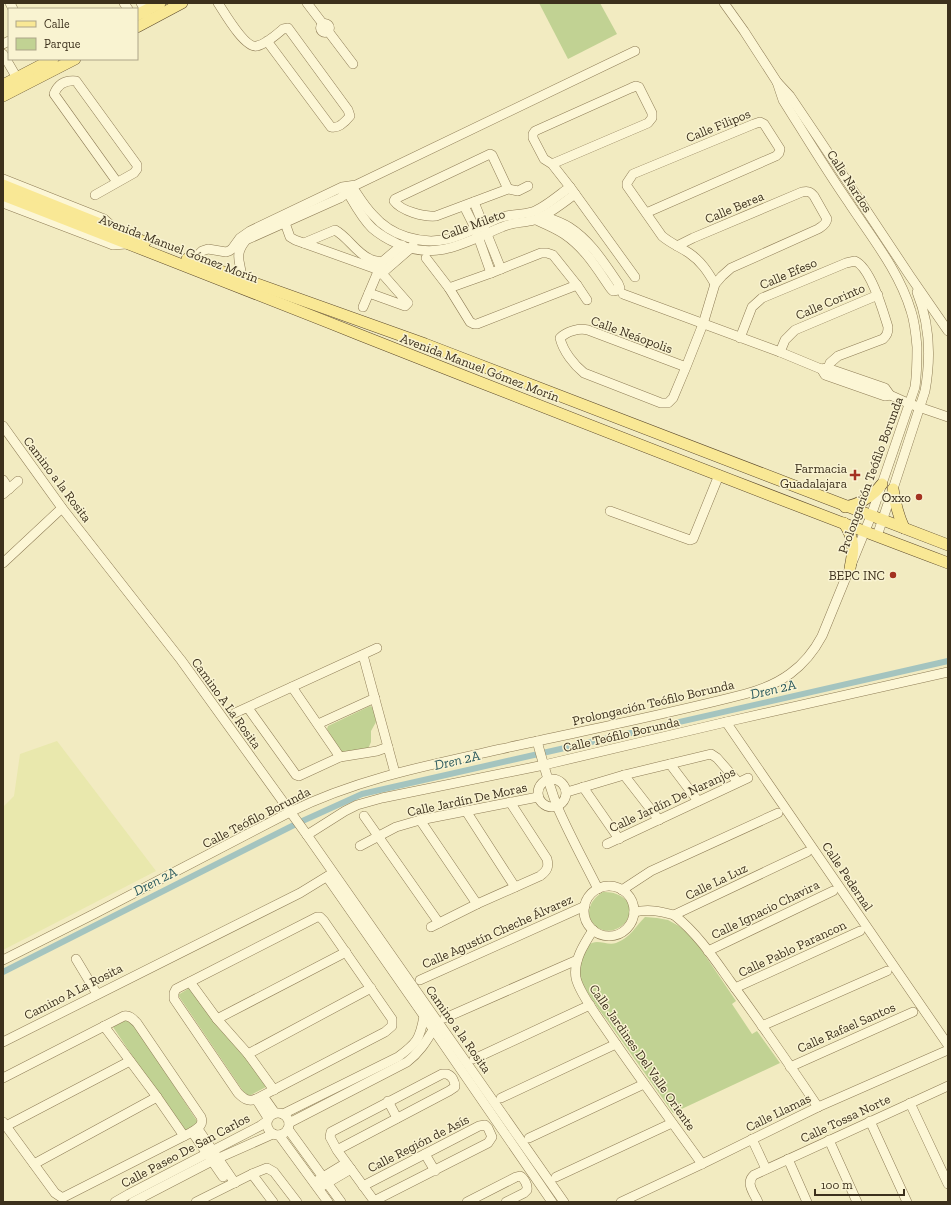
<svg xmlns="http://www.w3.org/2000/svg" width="951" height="1205" font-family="'Zilla Slab',serif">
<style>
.farmland{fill:#e9e8ad}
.green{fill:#c1d293}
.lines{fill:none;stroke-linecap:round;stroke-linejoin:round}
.canal{stroke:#a4c4bf;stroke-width:6}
.minor-casing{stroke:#8e7c56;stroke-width:10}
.major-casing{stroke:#5b482b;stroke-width:12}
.minor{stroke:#fcf6d5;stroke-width:9}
.major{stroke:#f9e895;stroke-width:11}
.poi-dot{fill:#a33220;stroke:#f9f3d1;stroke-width:1.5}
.labels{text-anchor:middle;stroke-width:3;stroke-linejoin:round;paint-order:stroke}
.street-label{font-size:13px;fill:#3c301c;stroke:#f9f3d1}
.poi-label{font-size:13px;fill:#3c301c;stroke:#f9f3d1;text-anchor:end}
.water-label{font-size:14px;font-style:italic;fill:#2a595d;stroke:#f9f3d1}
</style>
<rect width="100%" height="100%" fill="#f2ebc1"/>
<path class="farmland" d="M57,741L156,871L3,950V807L14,796L20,754Z"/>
<g class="green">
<path d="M539,3H600L617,34L568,59Z"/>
<path d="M370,706L374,708L376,722L371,731V742L368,749L344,753L340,751L327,729L328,726Z"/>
<path d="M603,892C619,891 637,902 627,920C620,932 601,935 593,923C584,912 592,898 603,892Z"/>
<path d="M645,917L657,918L668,920L679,926L694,939L736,1001L732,1004L752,1034L757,1031L780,1063L673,1113C651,1082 629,1051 607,1020C600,1011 580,984 579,973C578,968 585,949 589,945C596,938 607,946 616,943C630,938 635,927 645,917Z"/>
<path d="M191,987L246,1055L266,1087L247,1097L178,995Z"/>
<path d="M130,1018L199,1124L184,1133L113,1027Z"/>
</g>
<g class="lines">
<path class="canal" d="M3,972L298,823L362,794L948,661"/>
<g class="minor-casing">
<g id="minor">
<path d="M10,3L13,9"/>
<path d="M124,3L128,9"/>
<path d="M141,3L148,17"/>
<path d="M218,3C224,12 245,49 257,46C266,44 276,35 283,29L288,28L348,110L350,116C346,121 338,129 331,127L267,41"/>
<path d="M307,3L323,24"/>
<path d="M724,3L744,31L777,82L790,96L819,139L910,276L948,331"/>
<circle cx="325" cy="28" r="4.5"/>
<path d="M328,31L353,64"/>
<path d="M3,44L9,41"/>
<path d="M3,54L17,78"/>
<path d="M552,164L648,123L652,118V113L639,87L636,86L631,88L535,131L533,134V138L544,159L552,164L570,187L635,277"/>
<path d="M3,179L104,219L114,228"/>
<path d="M353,188C359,197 365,207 373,215C391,236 421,245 448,239C465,235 482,225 499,218C510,214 521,215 532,212C543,209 560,194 570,187"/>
<path d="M508,189L492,155L490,154L395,199L394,201C401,211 424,217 436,216L508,189L518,191L528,186"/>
<path d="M348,193C355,205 362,218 372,228C380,235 389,240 398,244C437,261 466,242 502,227C512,222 524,223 534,220C545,217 566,201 575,194"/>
<path d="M95,195L134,173L137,169V165L76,81C65,80 58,84 54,94L117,182"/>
<path d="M474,202L501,269"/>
<path d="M3,203L108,243L113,245L126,244"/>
<path d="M464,206L475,228L491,273"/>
<path d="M646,213L776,156L779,153L780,149L764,124L760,122L754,124L633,174L627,183V186L662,236C670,243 680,247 689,253C701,261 708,272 715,284"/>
<path d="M536,220C545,224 555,228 564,234C585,248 597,269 611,289L613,291L618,290L620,288L618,283C604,263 591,241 569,227C561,222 552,219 543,216"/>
<path d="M285,223L290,237L295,240L379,270L408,303L405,306L369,293"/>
<path d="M304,243L335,230C348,237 356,253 370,259C373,261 378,261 382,262"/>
<path d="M677,246L693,238L802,192C807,191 810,191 814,196L827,219C826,225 822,226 818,229L731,268L722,276L715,284L703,324L686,367L673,398L668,403H661L584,373C574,365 563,351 560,338C567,331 579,328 588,330L686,367"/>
<path d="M426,258L449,288L470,322L474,324H477L577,285"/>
<path d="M192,261L202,251L208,249L226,252L229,251L232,249L240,238L250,231L342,187L356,185L635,51"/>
<path d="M381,274L411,248L413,245"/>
<path d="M240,284C246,266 230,259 246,240L340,198L351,190"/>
<path d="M449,288L491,273L541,253H547L553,255L577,285L587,300"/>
<path d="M623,294L780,352L821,369L827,368L885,388L890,395L910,404L948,417"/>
<path d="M363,307L382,262L402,245"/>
<path d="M740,338L752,307L762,298L846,263L855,261C871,268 883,311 888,327C888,333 887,335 883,339L838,356L830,363L826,373"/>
<path d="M780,352L785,340L795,330L878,295"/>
<path d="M822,370L825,375L882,395L885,396L890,395"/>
<path d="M3,426L62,508L181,660L307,835L564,1202"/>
<path d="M3,480L9,489"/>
<path d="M3,494L18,481"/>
<path d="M610,511L690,540L693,539L719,475"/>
<path d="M877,536L893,489L925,391C931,358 930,324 917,292"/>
<path d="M3,563L62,508"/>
<path d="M363,655L395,773"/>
<path d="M292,687L340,757"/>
<path d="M248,708L296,775L299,776L340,757L377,751L388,747"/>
<path d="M235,713L377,648"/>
<path d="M726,722L948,1045"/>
<path d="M318,724L375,698"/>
<path d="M537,741C543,763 549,785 557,806C569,834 584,861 598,889"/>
<path d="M670,764L698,801"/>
<path d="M624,775L659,820"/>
<circle cx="552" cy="793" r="14"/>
<path d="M583,787L619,839"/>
<path d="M567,792L624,775L711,754L717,758L738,782"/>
<path d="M466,811L515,887"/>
<path d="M364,816L439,923"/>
<path d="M420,820L477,904"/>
<path d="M307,835L345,811L357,805L382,798L544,765L726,722L948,672"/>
<path d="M607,844L748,778"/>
<path d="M360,846L396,827L420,820L538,797"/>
<path d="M327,877L424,1016L552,1202"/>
<circle cx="609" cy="911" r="25"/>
<path d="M622,890L651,871L778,813"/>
<path d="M634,912C649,909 659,911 674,915L807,852"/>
<path d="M674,915C697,933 713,957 730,981C760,1022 789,1064 818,1107"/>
<path d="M317,917H320L324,921L392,1019V1026L385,1032L256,1099C248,1102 244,1099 238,1093L174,999V993L176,989Z"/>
<path d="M431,927L477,904L540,876C547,871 549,867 547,859L510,802"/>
<path d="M593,930C584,944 573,961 576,978C579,992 595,1013 603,1025C635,1072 669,1118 702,1164"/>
<path d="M708,951L833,891"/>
<path d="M76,959L97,994"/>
<path d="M3,960L94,914L290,812C357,779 429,765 501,749C582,731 664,715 745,694C780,685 805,668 822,636L871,516L915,387C917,373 917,361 917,347C916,335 915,323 911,311C899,271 872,238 849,203C826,170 805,135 783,100L777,82"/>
<path d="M420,980L585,906"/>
<path d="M190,982L217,1019L248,1054L274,1090"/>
<path d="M735,988L860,931"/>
<path d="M445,1018L577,960"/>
<path d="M217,1019L346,952"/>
<path d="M104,1026L157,1097L184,1136"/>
<path d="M762,1026L887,971"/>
<path d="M3,1042L300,893L331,874"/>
<path d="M248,1054L371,988"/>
<path d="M474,1059L590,1005"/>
<path d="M790,1067L913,1012"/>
<path d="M3,1078L124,1016C130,1015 133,1019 137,1023L201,1117C204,1125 198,1128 192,1132L64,1197H61L55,1193L3,1122"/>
<path d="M263,1096L275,1113"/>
<path d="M501,1098L616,1044"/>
<path d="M256,1099L268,1118"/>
<path d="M388,1101L397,1118"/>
<path d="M910,1103L948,1184"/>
<circle cx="278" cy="1124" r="11"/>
<path d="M283,1114L398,1057C417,1043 420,1039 424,1016"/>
<path d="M870,1121L907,1202"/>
<path d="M289,1123L407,1062C419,1053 426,1042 433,1030"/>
<path d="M6,1126L130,1061"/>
<path d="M198,1129L235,1183"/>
<path d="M288,1129L341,1202"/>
<path d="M192,1132L223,1177"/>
<path d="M279,1135L328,1202"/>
<path d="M529,1138L644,1084"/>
<path d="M752,1139L766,1169"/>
<path d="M829,1140L857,1202"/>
<path d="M337,1150L449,1091L455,1087C455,1081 452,1076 447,1074H442L331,1132L330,1137L337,1150L375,1202"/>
<path d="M425,1154L435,1171"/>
<path d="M788,1159L807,1202"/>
<path d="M34,1164L157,1097"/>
<path d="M252,1174L273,1202"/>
<path d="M556,1177L672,1123"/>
<path d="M318,1180L346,1163"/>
<path d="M322,1186L351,1169"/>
<path d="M363,1186L479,1126L485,1125L488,1128L492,1137L488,1143L374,1201"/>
<path d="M115,1202L129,1194L260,1126L267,1121"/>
<path d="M133,1202L212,1161L273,1134"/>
<path d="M196,1202L252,1174L267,1168L274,1172L297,1202"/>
<path d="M467,1202L516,1177L520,1176C524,1178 528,1185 527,1190L524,1193L506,1202"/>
<path d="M621,1202L702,1164L818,1107L948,1050"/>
<path d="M758,1202C754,1193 745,1183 754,1175L948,1086"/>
</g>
</g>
<g class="major-casing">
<g id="major">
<path d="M137,15L160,3"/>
<path d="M137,27L182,3"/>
<path d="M3,85L53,59"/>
<path d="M3,96L75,59"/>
<path d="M3,185L145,242"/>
<path d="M3,195C318,317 631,444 948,563"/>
<path d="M187,259L425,344L948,545"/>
<path d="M893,489C895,503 898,515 904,528"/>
<path d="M845,507C861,504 872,497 882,484"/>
<path d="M844,523C855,540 854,549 850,568"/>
</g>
</g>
<use href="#minor" class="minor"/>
<use href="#major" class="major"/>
</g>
<g class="poi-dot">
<path d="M853 469h4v4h4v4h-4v4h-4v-4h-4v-4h4z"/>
<circle cx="919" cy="497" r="4"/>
<circle cx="893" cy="575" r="4"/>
</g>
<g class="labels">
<g class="street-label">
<text transform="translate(718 125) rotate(-22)" y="5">Calle Filipos</text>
<text transform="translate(850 181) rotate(57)" y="5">Calle Nardos</text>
<text transform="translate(734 207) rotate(-23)" y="5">Calle Berea</text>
<text transform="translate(473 224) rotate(-20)" y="5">Calle Mileto</text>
<text transform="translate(179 248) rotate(21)" y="5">Avenida Manuel Gómez Morín</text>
<text transform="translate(788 273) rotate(-23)" y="5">Calle Efeso</text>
<text transform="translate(830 301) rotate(-23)" y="5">Calle Corinto</text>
<text transform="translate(632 334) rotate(20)" y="5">Calle Neáopolis</text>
<text transform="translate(480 367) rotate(21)" y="5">Avenida Manuel Gómez Morín</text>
<text transform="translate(870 475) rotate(-70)" y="5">Prolongación Teófilo Borunda</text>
<text transform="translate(58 479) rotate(53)" y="5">Camino a la Rosita</text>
<text transform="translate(653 702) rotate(-13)" y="5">Prolongación Teófilo Borunda</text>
<text transform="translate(227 703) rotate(54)" y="5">Camino A La Rosita</text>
<text transform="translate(621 734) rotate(-13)" y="5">Calle Teófilo Borunda</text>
<text transform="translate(467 799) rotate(-12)" y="5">Calle Jardín De Moras</text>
<text transform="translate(672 799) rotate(-25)" y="5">Calle Jardín De Naranjos</text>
<text transform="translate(256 817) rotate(-27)" y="5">Calle Teófilo Borunda</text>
<text transform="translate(848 876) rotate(56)" y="5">Calle Pedernal</text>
<text transform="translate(716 881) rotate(-26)" y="5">Calle La Luz</text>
<text transform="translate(765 909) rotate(-26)" y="5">Calle Ignacio Chavira</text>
<text transform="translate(497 931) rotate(-24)" y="5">Calle Agustín Cheche Álvarez</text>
<text transform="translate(792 948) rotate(-25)" y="5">Calle Pablo Parancon</text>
<text transform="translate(73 991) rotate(-27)" y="5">Camino A La Rosita</text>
<text transform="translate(846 1027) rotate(-24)" y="5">Calle Rafael Santos</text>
<text transform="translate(459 1029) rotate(55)" y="5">Camino a la Rosita</text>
<text transform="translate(643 1057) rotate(55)" y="5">Calle Jardines Del Valle Oriente</text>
<text transform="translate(778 1112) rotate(-26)" y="5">Calle Llamas</text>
<text transform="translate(845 1118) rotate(-25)" y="5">Calle Tossa Norte</text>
<text transform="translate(418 1143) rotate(-27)" y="5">Calle Región de Asís</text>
<text transform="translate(185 1150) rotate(-28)" y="5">Calle Paseo De San Carlos</text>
</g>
<g class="poi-label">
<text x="847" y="473">Farmacia<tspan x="847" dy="15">Guadalajara</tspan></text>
<text x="911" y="502">Oxxo</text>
<text x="885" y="580">BEPC INC</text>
</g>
<g class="water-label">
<text transform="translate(773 689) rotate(-13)" y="5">Dren 2A</text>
<text transform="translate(457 760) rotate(-13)" y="5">Dren 2A</text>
<text transform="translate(155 881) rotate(-27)" y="5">Dren 2A</text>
</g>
</g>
<rect width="951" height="1205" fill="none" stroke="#3c301c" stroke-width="8"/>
<rect x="8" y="8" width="130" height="52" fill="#f9f3d1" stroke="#ada589"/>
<rect x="16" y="21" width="20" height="6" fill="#f9e895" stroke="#ada589"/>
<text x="44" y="28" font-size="12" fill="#3c301c">Calle</text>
<rect x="16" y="38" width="20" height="12" fill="#c1d293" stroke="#ada589"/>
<text x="44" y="48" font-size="12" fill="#3c301c">Parque</text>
<path d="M815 1189v6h89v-6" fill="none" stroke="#3c301c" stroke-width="2"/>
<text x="821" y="1189" font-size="12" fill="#3c301c" stroke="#f9f3d1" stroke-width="3" paint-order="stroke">100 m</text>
</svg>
